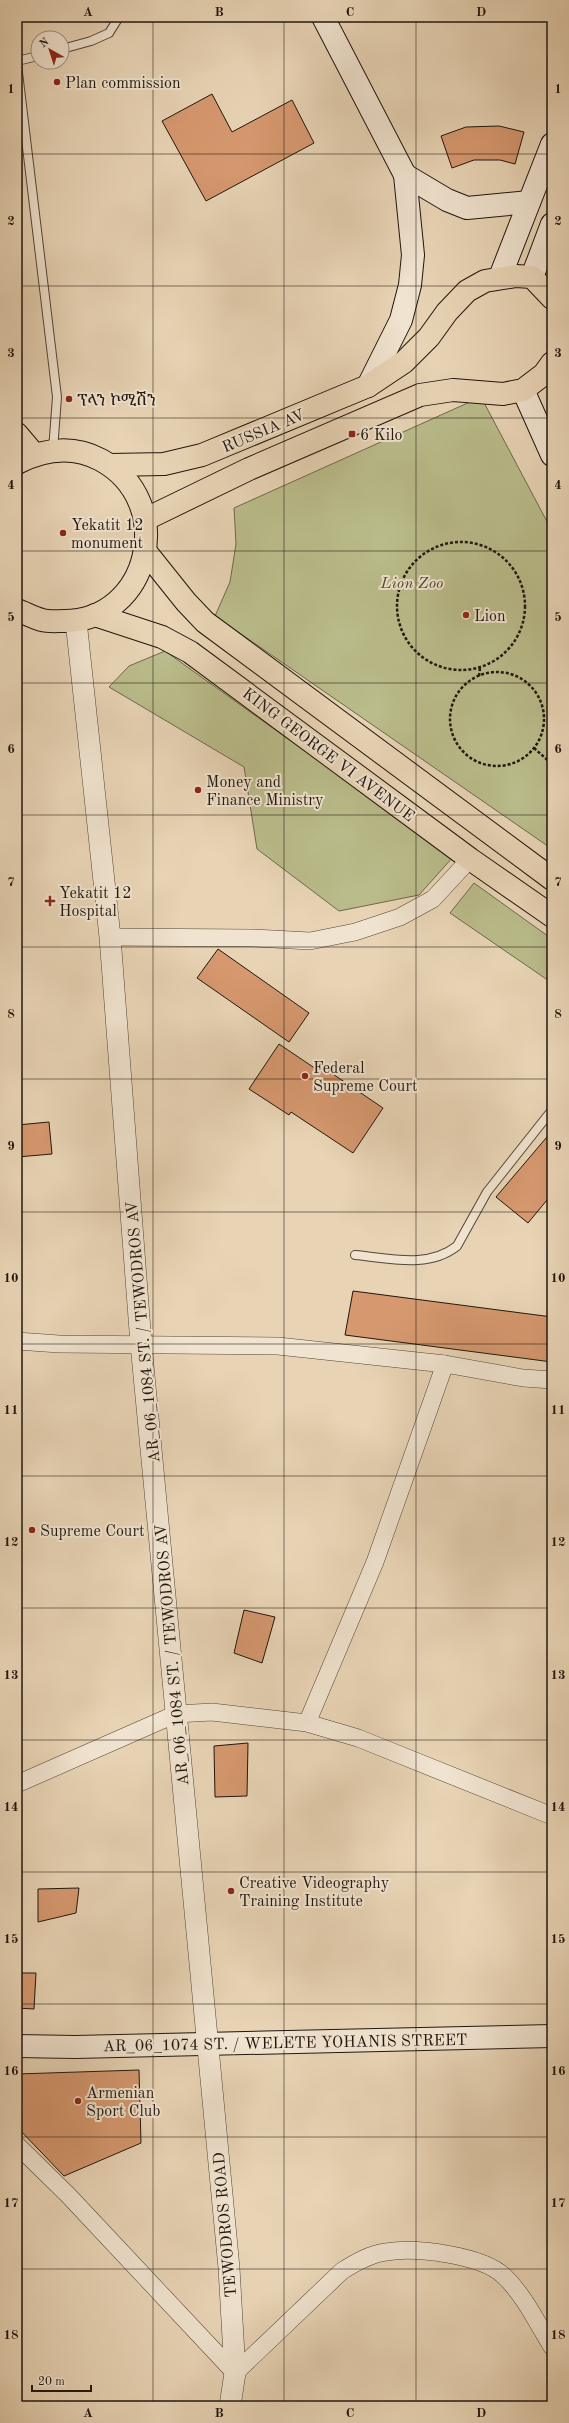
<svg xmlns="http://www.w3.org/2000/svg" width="569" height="2423" font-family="'Old Standard TT','Noto Serif Ethiopic',serif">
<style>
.green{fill:#babc8b;stroke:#6d694d}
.building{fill:#d6986f;stroke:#20160f}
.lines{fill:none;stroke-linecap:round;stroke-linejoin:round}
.service-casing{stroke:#524638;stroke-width:10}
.minor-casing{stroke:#524638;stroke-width:18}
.tertiary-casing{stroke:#524638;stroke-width:22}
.secondary-casing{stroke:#20160f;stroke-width:24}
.primary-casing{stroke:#20160f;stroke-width:24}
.path{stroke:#20160f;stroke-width:2.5;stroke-dasharray:3 2;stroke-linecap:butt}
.service{stroke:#f0e3cf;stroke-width:8}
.minor{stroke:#f0e3cf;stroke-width:17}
.tertiary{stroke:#f0e3cf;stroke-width:21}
.secondary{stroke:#f0e3cf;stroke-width:22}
.primary{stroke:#e8d4b5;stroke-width:22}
.grid{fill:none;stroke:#20160f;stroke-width:1;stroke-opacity:0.55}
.poi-dot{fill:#8f2418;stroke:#f0e3cf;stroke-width:1.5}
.labels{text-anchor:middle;stroke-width:4;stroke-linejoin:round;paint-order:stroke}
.poi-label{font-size:16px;fill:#20160f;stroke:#f0e3cf;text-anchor:start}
.street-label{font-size:16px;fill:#20160f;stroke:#f0e3cf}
.park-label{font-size:16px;font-style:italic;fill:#4e4834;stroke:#f0e3cf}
.neatline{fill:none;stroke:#20160f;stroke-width:1.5}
.grid-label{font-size:13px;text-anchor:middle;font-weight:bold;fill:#20160f}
</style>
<rect width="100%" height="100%" fill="#e8d4b5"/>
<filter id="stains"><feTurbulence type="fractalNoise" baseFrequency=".005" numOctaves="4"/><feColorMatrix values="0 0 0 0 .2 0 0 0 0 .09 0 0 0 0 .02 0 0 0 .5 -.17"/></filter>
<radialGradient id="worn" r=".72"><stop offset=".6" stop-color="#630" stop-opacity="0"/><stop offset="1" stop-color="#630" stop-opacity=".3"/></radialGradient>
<g class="green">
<path d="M481,397L552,531V849L215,616L230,582L236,544L234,508Z"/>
<path d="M165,651L453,857L419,895L339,911L257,849L244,767L109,687L129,666Z"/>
<path d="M474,883L552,939V983L450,913Z"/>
</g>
<g class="building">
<path d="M212,94L232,132L292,100L314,143L206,201L162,121Z"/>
<path d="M499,126L524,132L515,164L500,160H474L452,168L441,136L466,127Z"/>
<path d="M218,949L309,1013L289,1042L197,978Z"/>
<path d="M279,1044L319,1071L321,1066L383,1108L353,1153L291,1112L289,1115L249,1089Z"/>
<path d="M49,1122L52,1154L17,1157V1125Z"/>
<path d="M552,1131V1194L528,1223L496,1197Z"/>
<path d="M353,1291L552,1317V1362L345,1335Z"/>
<path d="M244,1610L275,1617L262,1663L234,1653Z"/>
<path d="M248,1743L247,1796L215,1797L214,1746Z"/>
<path d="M79,1888L76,1913L38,1922V1889Z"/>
<path d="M17,1973H36L34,2009L17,2008Z"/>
<path d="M139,2070L141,2143L64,2176L17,2127V2074Z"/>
</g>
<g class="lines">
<g class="service-casing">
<g id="service">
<path d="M62,49L91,41L109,33L119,17"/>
<path d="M17,61L38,56"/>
<path d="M17,64L57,397L53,450"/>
<path d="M355,1255C389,1258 428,1269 457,1246L487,1192L552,1110"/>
</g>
</g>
<g class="minor-casing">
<g id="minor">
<path d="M110,937L253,938L310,941L355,932L400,917L433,899L470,859"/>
<path d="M17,1341L59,1344L278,1346L445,1364L523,1378L552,1380"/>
<path d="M307,1723L375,1562L445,1364"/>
<path d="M17,1784L176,1714L212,1712L307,1723L358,1738L552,1816"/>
<path d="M17,2145L68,2195L235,2373L342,2271C356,2262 370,2254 386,2252C416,2247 482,2255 504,2276C524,2295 537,2323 552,2347"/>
</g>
</g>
<g class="tertiary-casing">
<path id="tertiary" d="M76,621L110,937L141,1344L229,2268L235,2373L230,2406"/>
</g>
<g class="secondary-casing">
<g id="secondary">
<path d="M323,17L405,175L413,255L410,285L401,320L368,386"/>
<path d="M405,175L447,200L467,208L529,202"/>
<path d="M500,277L552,144"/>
<path d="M532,277L552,224"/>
<path d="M523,390L552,455"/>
<path d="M17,2046L75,2047L552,2036"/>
</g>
</g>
<g class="primary-casing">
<g id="primary">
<path d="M17,434L34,454"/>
<path d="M17,463C44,449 73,445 101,460C178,502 150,621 64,621C57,621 49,622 42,620C34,618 25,613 17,610"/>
<path d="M111,465L164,464L202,455L368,386L404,362L429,337L447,312L467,291L485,281L516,276L532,277L552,298"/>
<path d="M146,519L249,469L420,395L453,390L503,394L523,390L544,374L552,363"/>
<path d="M146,552L186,602L205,622L552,879"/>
<path d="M95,615L162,637L190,652L470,859L552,916"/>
</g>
</g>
<g class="path">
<circle cx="461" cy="606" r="64"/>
<circle cx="497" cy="719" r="47"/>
<path d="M479,676L480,668"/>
<path d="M534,748L552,764"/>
</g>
<use href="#service" class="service"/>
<use href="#minor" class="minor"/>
<use href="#tertiary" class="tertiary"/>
<use href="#secondary" class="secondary"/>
<use href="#primary" class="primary"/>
</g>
<path class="grid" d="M153,17V2406M284,17V2406M416,17V2406M17,154H552M17,286H552M17,418H552M17,551H552M17,683H552M17,815H552M17,947H552M17,1079H552M17,1212H552M17,1344H552M17,1476H552M17,1608H552M17,1740H552M17,1872H552M17,2004H552M17,2137H552M17,2269H552"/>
<g class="poi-dot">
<circle cx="57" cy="82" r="4"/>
<circle cx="69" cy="399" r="4"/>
<rect x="348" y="430" width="8" height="8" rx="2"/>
<circle cx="63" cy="533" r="4"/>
<circle cx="466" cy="615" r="4"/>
<circle cx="198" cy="790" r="4"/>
<path d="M48 895h4v4h4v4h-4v4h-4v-4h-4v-4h4z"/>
<circle cx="305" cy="1076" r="4"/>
<circle cx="32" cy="1530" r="4"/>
<circle cx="231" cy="1891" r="4"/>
<circle cx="78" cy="2101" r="4"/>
</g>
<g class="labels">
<g class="poi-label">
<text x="65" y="88">Plan commission</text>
<text x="77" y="405">ፕላን ኮሚሽን</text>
<text x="360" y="440">6 Kilo</text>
<text x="71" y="530">Yekatit 12<tspan x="71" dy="18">monument</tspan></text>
<text x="474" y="621">Lion</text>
<text x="206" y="787">Money and<tspan x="206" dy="18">Finance Ministry</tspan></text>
<text x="59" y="898">Yekatit 12<tspan x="59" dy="18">Hospital</tspan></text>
<text x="313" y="1073">Federal<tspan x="313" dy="18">Supreme Court</tspan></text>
<text x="40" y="1536">Supreme Court</text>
<text x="239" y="1888">Creative Videography<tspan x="239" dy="18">Training Institute</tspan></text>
<text x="86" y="2098">Armenian<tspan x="86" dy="18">Sport Club</tspan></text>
</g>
<g class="street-label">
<text transform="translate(263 430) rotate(-23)" y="6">RUSSIA AV</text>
<text transform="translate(329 754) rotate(37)" y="6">KING GEORGE VI AVENUE</text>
<text transform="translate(142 1332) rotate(-95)" y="6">AR_06_1084 ST. / TEWODROS AV</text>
<text transform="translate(171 1655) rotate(-95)" y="6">AR_06_1084 ST. / TEWODROS AV</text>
<text transform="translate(285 2042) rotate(-1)" y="6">AR_06_1074 ST. / WELETE YOHANIS STREET</text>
<text transform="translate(224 2225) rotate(-95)" y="6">TEWODROS ROAD</text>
</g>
<g class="park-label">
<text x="412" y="588">Lion Zoo</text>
</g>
</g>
<rect width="569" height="2423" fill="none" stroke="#e8d4b5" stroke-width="44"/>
<g transform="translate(50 50) rotate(321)"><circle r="19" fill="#f0e3cf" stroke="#9d9182"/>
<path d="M0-3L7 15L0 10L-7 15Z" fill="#8f2418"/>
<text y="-6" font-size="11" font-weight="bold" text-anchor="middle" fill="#20160f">N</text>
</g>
<path d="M32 2385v6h59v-6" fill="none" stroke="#20160f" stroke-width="2"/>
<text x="38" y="2385" font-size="12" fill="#20160f" stroke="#f0e3cf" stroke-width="3" paint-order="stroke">20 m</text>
<rect x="22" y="22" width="525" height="2379" class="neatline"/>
<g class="grid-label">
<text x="88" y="16">A</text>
<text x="219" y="16">B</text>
<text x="350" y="16">C</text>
<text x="481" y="16">D</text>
<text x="11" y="93">1</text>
<text x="558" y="93">1</text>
<text x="11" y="225">2</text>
<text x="558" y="225">2</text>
<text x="11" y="357">3</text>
<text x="558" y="357">3</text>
<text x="11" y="489">4</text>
<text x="558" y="489">4</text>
<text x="11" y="621">5</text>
<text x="558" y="621">5</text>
<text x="11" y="753">6</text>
<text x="558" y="753">6</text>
<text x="11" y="886">7</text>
<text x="558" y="886">7</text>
<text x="11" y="1018">8</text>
<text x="558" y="1018">8</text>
<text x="11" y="1150">9</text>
<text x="558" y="1150">9</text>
<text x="11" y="1282">10</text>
<text x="558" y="1282">10</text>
<text x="11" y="1414">11</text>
<text x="558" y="1414">11</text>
<text x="11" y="1546">12</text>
<text x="558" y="1546">12</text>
<text x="11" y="1679">13</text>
<text x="558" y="1679">13</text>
<text x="11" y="1811">14</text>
<text x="558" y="1811">14</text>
<text x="11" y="1943">15</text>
<text x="558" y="1943">15</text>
<text x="11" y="2075">16</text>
<text x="558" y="2075">16</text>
<text x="11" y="2207">17</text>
<text x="558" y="2207">17</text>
<text x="11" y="2339">18</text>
<text x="558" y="2339">18</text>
<text x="88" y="2417">A</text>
<text x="219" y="2417">B</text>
<text x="350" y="2417">C</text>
<text x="481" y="2417">D</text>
</g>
<rect width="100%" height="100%" filter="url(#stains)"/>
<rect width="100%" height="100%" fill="url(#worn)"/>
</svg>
